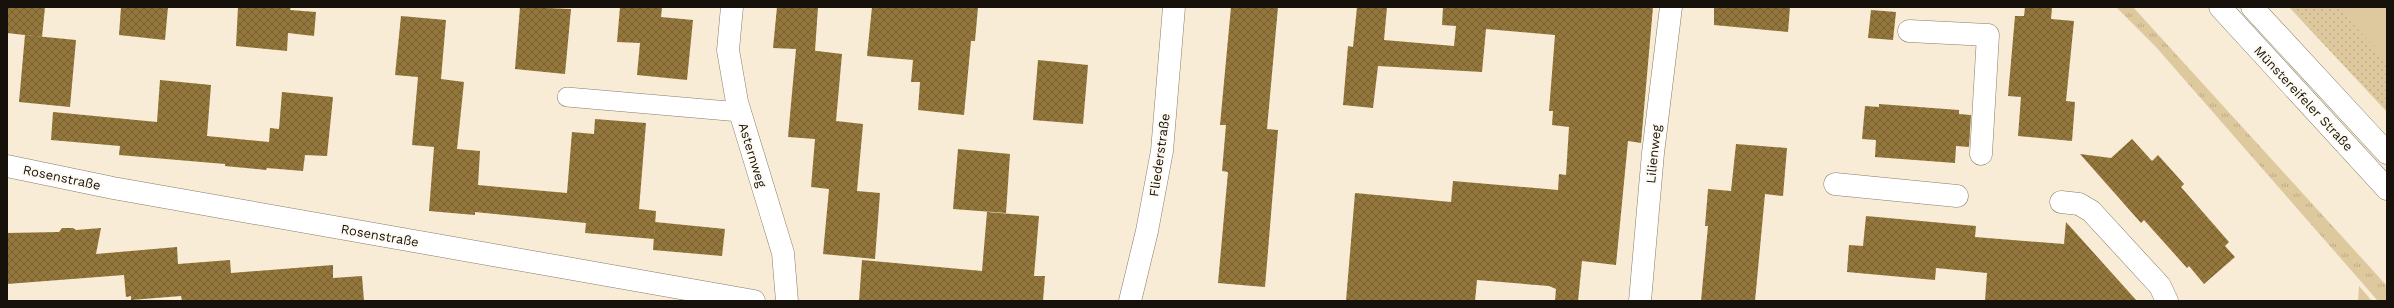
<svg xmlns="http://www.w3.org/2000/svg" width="2394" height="308" font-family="'Work Sans',sans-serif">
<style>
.grass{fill:url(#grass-tufts)}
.park{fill:url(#park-dots)}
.garden{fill:#dec89d}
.building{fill:url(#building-cross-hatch)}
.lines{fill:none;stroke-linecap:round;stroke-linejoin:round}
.lane-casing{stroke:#867c68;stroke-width:20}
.street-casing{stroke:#867c68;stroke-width:23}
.secondary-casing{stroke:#867c68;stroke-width:23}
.lane{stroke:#fff;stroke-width:19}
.street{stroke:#fff;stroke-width:22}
.secondary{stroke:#fff;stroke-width:22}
.labels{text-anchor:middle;stroke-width:4;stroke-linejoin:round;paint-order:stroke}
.street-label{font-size:13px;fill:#16120b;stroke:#fffaf1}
</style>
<defs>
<pattern id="grass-tufts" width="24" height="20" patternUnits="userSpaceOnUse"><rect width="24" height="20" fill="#dec89d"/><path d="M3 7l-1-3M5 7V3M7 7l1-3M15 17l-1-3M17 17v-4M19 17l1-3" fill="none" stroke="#beab86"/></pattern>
<pattern id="park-dots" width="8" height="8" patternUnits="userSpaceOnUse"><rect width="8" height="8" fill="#dec89d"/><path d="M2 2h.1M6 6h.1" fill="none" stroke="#beab86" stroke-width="1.8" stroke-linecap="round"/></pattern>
<pattern id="building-cross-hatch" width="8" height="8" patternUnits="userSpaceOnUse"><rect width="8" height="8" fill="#94773c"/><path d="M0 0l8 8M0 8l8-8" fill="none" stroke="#786031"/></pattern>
</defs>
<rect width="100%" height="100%" fill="#f8ecd6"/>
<path class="grass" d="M2116,7H2133L2387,286V301H2378L2156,47Z"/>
<path class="park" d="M2289,7H2387V112Z"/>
<g class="garden">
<path d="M2337,7H2387V61Z"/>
<path d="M2359,286L2372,301H2358Z"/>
</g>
<g class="building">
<path d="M7,7H45L42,37L7,33Z"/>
<path d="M121,7H168L165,40L119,35Z"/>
<path d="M238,7H291L290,10L316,12L314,36L288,33L287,51L236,46Z"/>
<path d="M520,7L571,9L565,74L515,69Z"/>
<path d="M620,7H662L661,17L693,20L687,80L637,75L640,43L617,42Z"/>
<path d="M777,7H818L815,51L809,50L842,54L836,121L863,124L857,191L880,193L875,259L823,254L829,189L811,187L815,139L788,137L796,49L773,48Z"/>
<path d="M872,7H978L975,41H971L964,115L918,110L920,82H911L913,60L867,56Z"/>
<path d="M1231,7H1278L1267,129L1278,130L1265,287L1218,283L1228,172L1222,171L1226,125H1220Z"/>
<path d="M1357,7H1387L1384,40L1454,46L1456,26L1442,25L1443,7H1653L1641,143L1628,141L1616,265L1582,261L1578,301H1555L1556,289L1549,286L1477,280L1475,301H1346L1355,193L1451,202L1453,181L1558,190L1559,174L1566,175L1569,127L1552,125L1553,111H1549L1555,35L1486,29L1482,72L1378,66L1373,108L1343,105L1348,46L1353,47Z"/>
<path d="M1714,7H1790L1788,32L1714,25Z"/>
<path d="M2025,7H2052L2051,19L2074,21L2066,101L2075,102L2072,141L2018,136L2021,97L2008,96L2015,16H2024Z"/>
<path d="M1871,10L1896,12L1893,40L1868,38Z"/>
<path d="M401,16L446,20L441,79L464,82L457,149L480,151L478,185L567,193L572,132L594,134L595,119L646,123L639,209L656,211L654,239L585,233L586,223L475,212V215L429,211L434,147L412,145L418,77L395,75Z"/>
<path d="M25,35L76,40L70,107L19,102Z"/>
<path d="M1038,60L1088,65L1083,124L1033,120Z"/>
<path d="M160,80L211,85L207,136L269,142L270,128L279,129L282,92L333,97L327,156L305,155L303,171L267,168L266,170L225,166V164L119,155L120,146L51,140L53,112L157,122Z"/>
<path d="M1879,104L1959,110V114L1971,115L1969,147L1956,146L1955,163L1875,157L1876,140L1862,139L1865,106L1879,107Z"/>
<path d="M2132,139L2152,161L2158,155L2184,184L2181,187L2229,242L2225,246L2235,257L2204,284L2189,266L2187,268L2144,220L2141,223L2080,154L2111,158Z"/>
<path d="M1736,144L1787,148L1783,196L1765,194L1755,301H1701L1708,226H1705L1708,189L1731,191Z"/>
<path d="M958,149L1010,154L1006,213L953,209Z"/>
<path d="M987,212L1039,216L1034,276H1045L1043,301H859L862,260L982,271Z"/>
<path d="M1866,216L1976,226L1975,237L2064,244L2066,222L2137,301H1985L1987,273L1936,268L1935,280L1847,272L1849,245L1863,246Z"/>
<path d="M655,222L725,229L722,256L653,250Z"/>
<path d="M62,228H73L76,230L101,228L96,254L177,247L178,264L230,260L231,273L333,265V278L362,276L364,301H182L181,296L131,300V296L126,297L124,275L7,284V233L59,232Z"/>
</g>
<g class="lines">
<g class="lane-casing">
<path id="lane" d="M567,97L740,112"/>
</g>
<g class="street-casing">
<g id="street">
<path d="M732,7L728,50L737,102L783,253L787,301"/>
<path d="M1909,31L1988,35L1981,154"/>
<path d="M7,166L113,188L754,301"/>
<path d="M1835,184L1957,196"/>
<path d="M2061,202L2079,204L2091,211L2160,286L2167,301"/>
<path d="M1130,301L1147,231L1162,151L1174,7"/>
<path d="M1640,301L1653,153L1671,7"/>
</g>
</g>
<g class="secondary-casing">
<g id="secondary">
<path d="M2220,7L2387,189"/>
<path d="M2252,7L2387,153"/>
</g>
</g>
<use href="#lane" class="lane"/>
<use href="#street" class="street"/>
<use href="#secondary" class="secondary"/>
</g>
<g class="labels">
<g class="street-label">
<text transform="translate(2304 98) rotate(47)" y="5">Münstereifeler Straße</text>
<text transform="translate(1653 154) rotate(-84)" y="5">Lilienweg</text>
<text transform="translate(753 155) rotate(73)" y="5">Asternweg</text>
<text transform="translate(1159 155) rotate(-82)" y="5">Fliederstraße</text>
<text transform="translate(62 177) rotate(12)" y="5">Rosenstraße</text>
<text transform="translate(380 235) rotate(10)" y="5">Rosenstraße</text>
</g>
</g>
<rect width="2394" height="308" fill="none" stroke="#16120b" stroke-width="16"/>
</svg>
